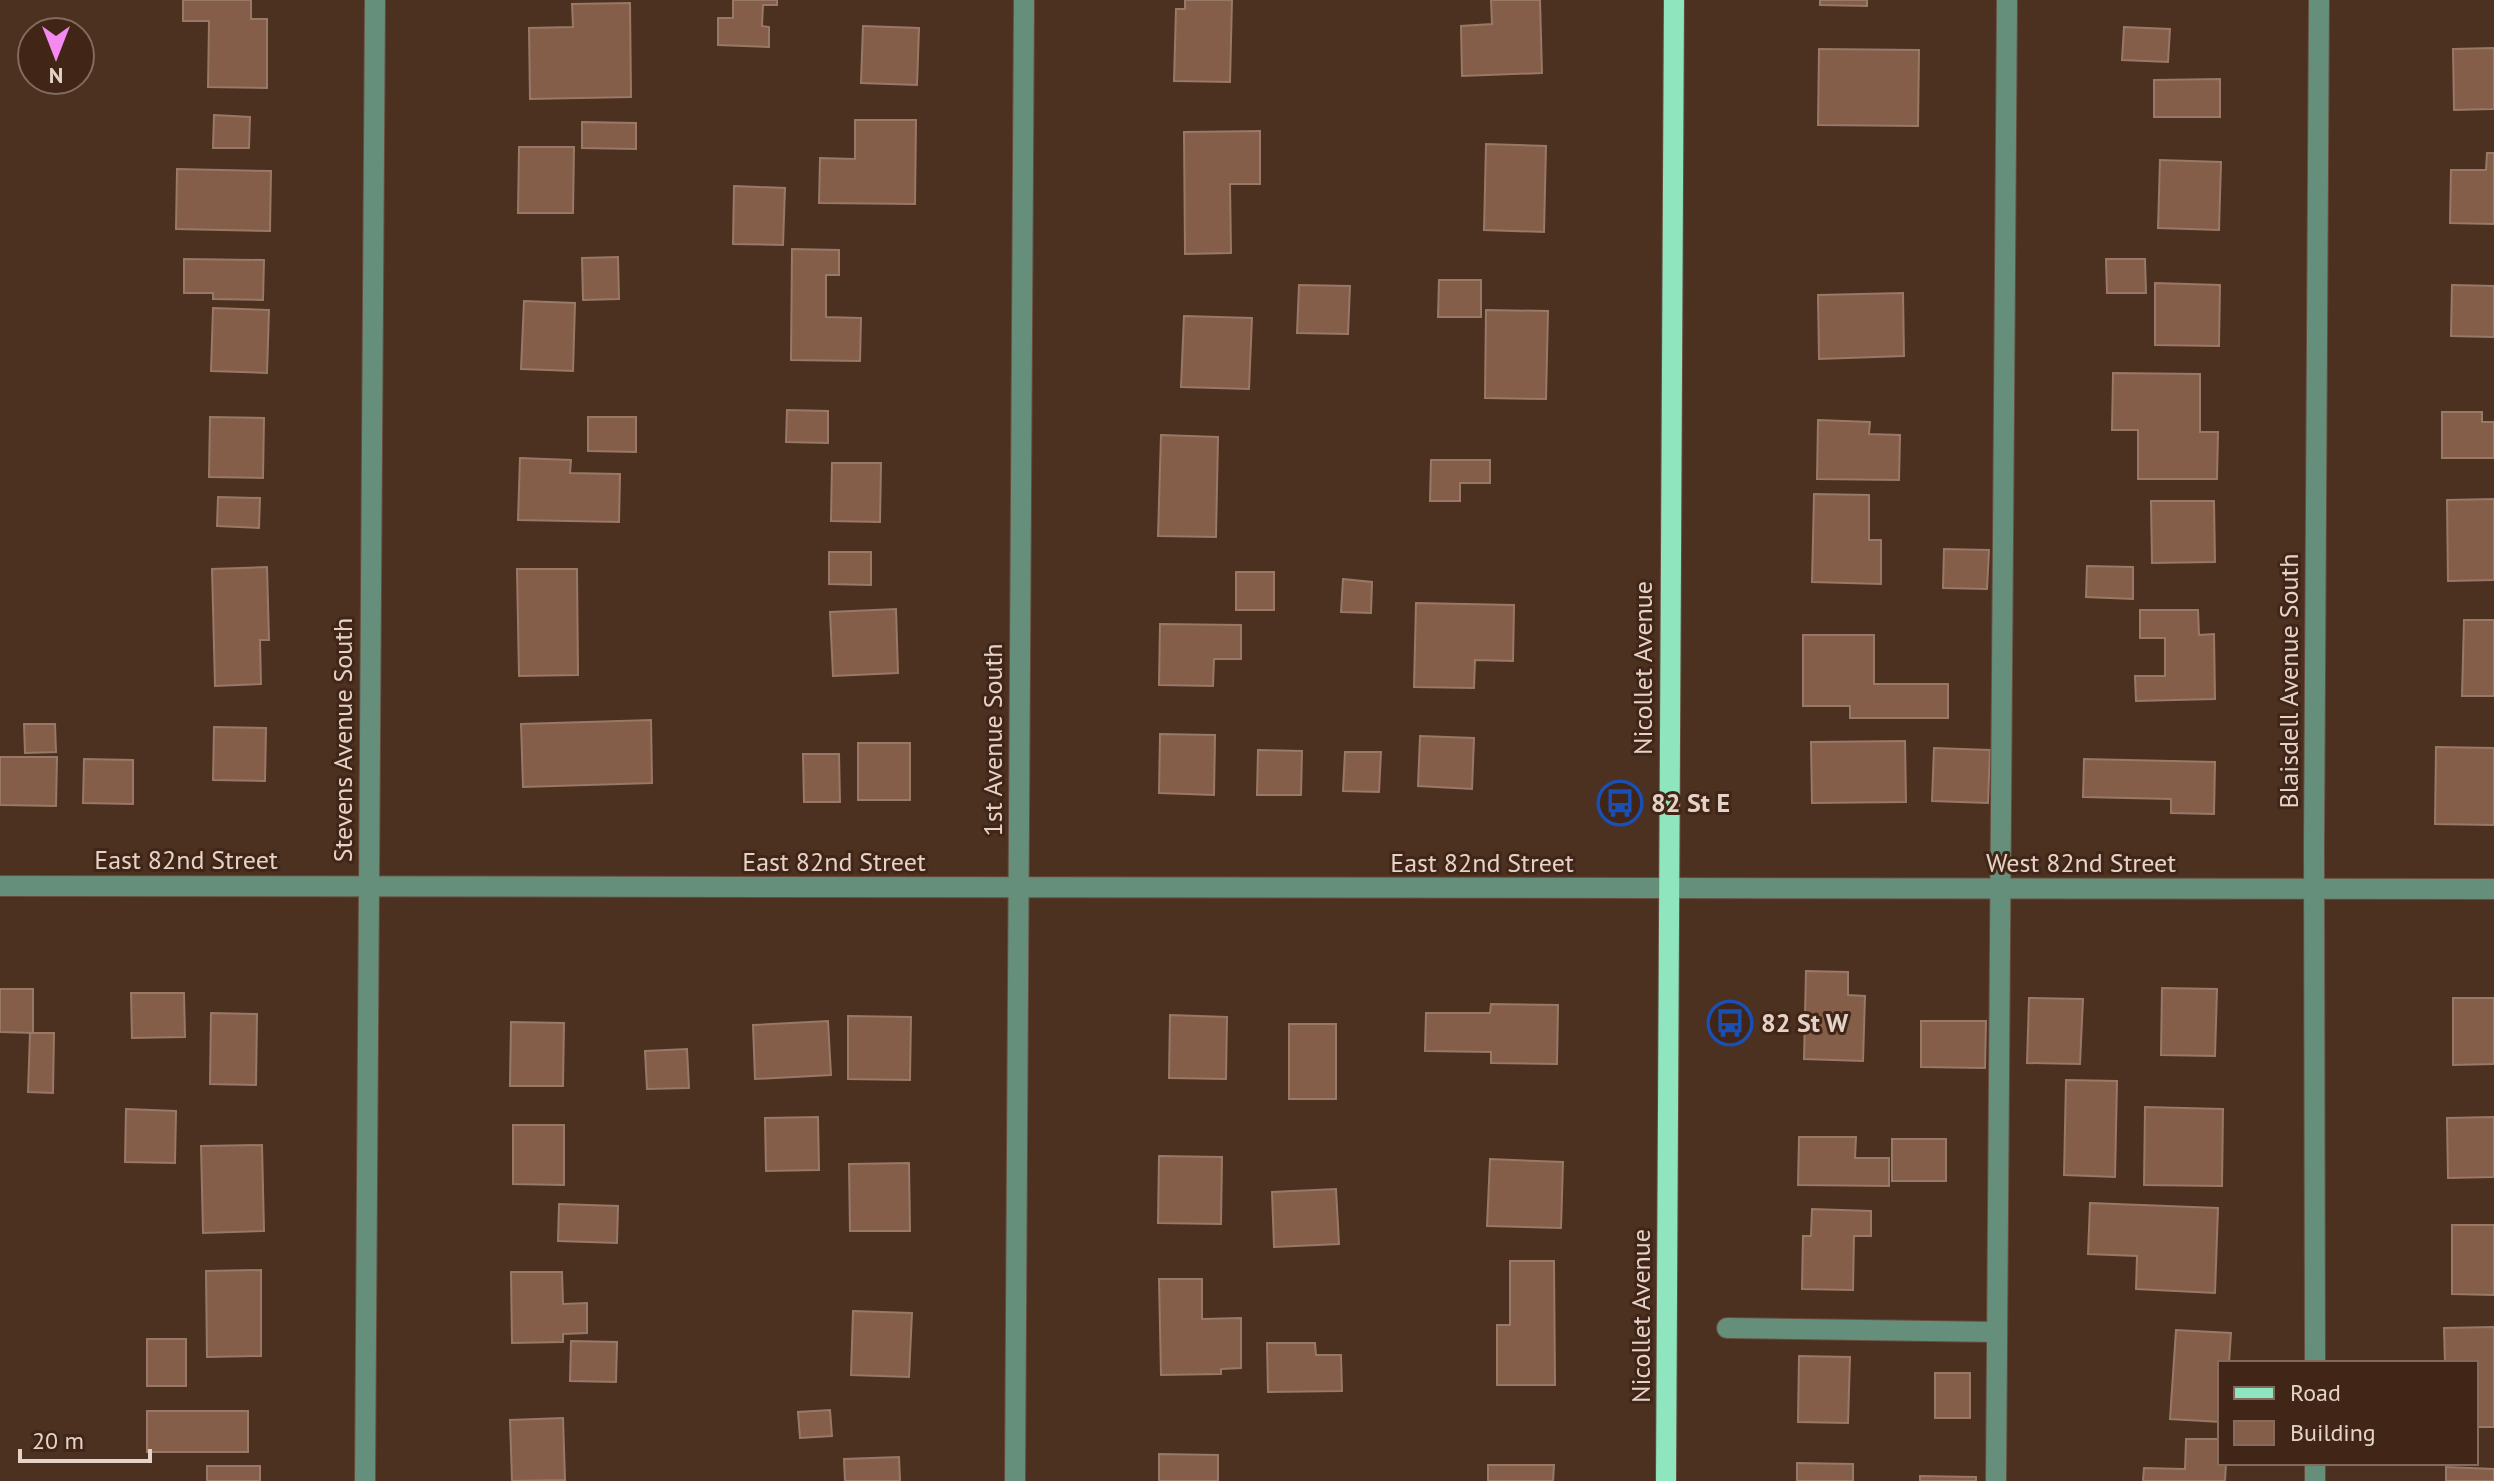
<svg xmlns="http://www.w3.org/2000/svg" width="2494" height="1481" font-family="'PT Sans',sans-serif">
<style>
.building{fill:#845e49;stroke:#987866;stroke-width:2}
.lines{fill:none;stroke-linecap:round;stroke-linejoin:round}
.minor-casing{stroke:#684d3e;stroke-width:22}
.major-casing{stroke:#684d3e;stroke-width:22}
.minor{stroke:#668f7b;stroke-width:20}
.major{stroke:#8ee5be;stroke-width:20}
.labels{text-anchor:middle;stroke-width:6;stroke-linejoin:round;paint-order:stroke}
.street-label{font-size:26px;fill:#e5d3c9;stroke:#412617}
.poi-label{font-size:26px;font-weight:bold;fill:#e5d3c9;stroke:#412617;text-anchor:start}
</style>
<rect width="100%" height="100%" fill="#4c3020"/>
<g class="building">
<path d="M183,0H251V19H267V88L208,87L209,21H183Z"/>
<path d="M733,0H777V5H763L762,26L769,27V47L718,45V18H733Z"/>
<path d="M1185,0H1232L1230,82L1174,81L1176,9H1185Z"/>
<path d="M1491,0H1540L1542,73L1462,76L1461,26L1492,24Z"/>
<path d="M1820,0H1867V6L1820,5Z"/>
<path d="M630,3L631,97L530,99L529,28L573,27L572,4Z"/>
<path d="M863,26L919,28L917,85L861,83Z"/>
<path d="M2124,27L2170,29L2168,62L2122,60Z"/>
<path d="M2494,48V109L2454,110L2453,49Z"/>
<path d="M1819,49L1919,50L1918,126L1818,125Z"/>
<path d="M2220,79V117H2154V80Z"/>
<path d="M214,115L250,117L249,148H213Z"/>
<path d="M855,120H916L915,204L819,203L820,158L855,159Z"/>
<path d="M582,122L636,123V149L582,148Z"/>
<path d="M1260,131V184H1230L1231,253L1185,254L1184,132Z"/>
<path d="M1486,144L1546,146L1544,232L1484,230Z"/>
<path d="M519,147H574L573,213H518Z"/>
<path d="M2487,153H2494V224L2450,223L2451,170H2486Z"/>
<path d="M2160,160L2221,162L2219,230L2158,228Z"/>
<path d="M177,169L271,171L270,231L176,229Z"/>
<path d="M734,186L785,188L783,245L733,244Z"/>
<path d="M792,249L839,250V275H826V317L861,318L860,361L791,360Z"/>
<path d="M618,257L619,299L583,300L582,258Z"/>
<path d="M184,259L264,260L263,300L213,299V293H184Z"/>
<path d="M2106,259H2145L2146,293H2107Z"/>
<path d="M1439,280H1481V317H1438Z"/>
<path d="M2155,283L2220,285L2219,346L2155,345Z"/>
<path d="M1299,285L1350,286L1348,334L1297,333Z"/>
<path d="M2452,285L2494,286V337L2451,336Z"/>
<path d="M1903,293L1904,356L1819,359L1818,295Z"/>
<path d="M524,301L575,303L573,371L521,369Z"/>
<path d="M213,308L269,310L267,373L211,371Z"/>
<path d="M1486,310L1548,311L1546,399L1485,398Z"/>
<path d="M1184,316L1252,318L1249,389L1181,387Z"/>
<path d="M2113,373L2200,374V432H2218L2217,479H2138V430H2112Z"/>
<path d="M787,410L828,411V443L786,442Z"/>
<path d="M2442,412H2482V422H2494V458H2442Z"/>
<path d="M210,417L264,418L263,478L209,477Z"/>
<path d="M588,417H636V452L588,451Z"/>
<path d="M1818,420L1870,422L1869,434L1900,435L1899,480L1817,479Z"/>
<path d="M1161,435L1218,437L1216,537L1158,536Z"/>
<path d="M520,458L571,460L570,473L620,474L619,522L518,520Z"/>
<path d="M1431,460H1490V483H1460V501H1430Z"/>
<path d="M832,463H881L880,522L831,521Z"/>
<path d="M1814,494L1869,495V540H1881V584L1812,582Z"/>
<path d="M218,497L260,498L259,528L217,526Z"/>
<path d="M2494,499V580L2448,581L2447,500Z"/>
<path d="M2151,501H2214L2215,562L2152,563Z"/>
<path d="M1944,549L1989,550L1987,589L1943,588Z"/>
<path d="M829,552H871V585L829,584Z"/>
<path d="M2087,566L2133,567V599L2086,597Z"/>
<path d="M267,567L269,640H260L261,684L215,686L212,569Z"/>
<path d="M517,569H577L578,675L519,676Z"/>
<rect x="1236" y="572" width="38" height="38"/>
<path d="M1343,579L1372,582L1371,613L1341,612Z"/>
<path d="M1416,603L1514,605L1513,661L1475,660L1474,688L1414,687Z"/>
<path d="M896,609L898,673L833,676L830,612Z"/>
<path d="M2140,610H2198L2199,635L2214,634L2215,699L2136,701L2135,676H2165V638H2140Z"/>
<path d="M2464,620H2494V696H2462Z"/>
<path d="M1160,624L1241,625V659H1214L1213,686L1159,685Z"/>
<path d="M1803,635H1874V684H1948V718H1850V706H1803Z"/>
<path d="M651,720L652,783L523,787L521,724Z"/>
<path d="M24,724H55L56,752L25,753Z"/>
<path d="M214,727L266,728L265,781L213,780Z"/>
<path d="M1160,734L1215,735L1214,795L1159,793Z"/>
<path d="M1420,736L1474,738L1472,789L1418,786Z"/>
<path d="M1905,741L1906,802L1812,803L1811,742Z"/>
<rect x="858" y="743" width="52" height="57"/>
<path d="M2436,747L2494,748V825L2435,824Z"/>
<path d="M1934,748L1990,750L1988,803L1932,801Z"/>
<path d="M1258,750L1302,751L1301,795H1257Z"/>
<path d="M1345,752H1381L1379,792L1343,791Z"/>
<path d="M803,754H839L840,802H804Z"/>
<path d="M0,757H57L56,806L0,805Z"/>
<path d="M84,759L133,760V804L83,803Z"/>
<path d="M2084,759L2215,762L2214,814L2171,813V799L2083,797Z"/>
<path d="M1806,971L1848,972V995L1865,996L1863,1061L1804,1059Z"/>
<path d="M2162,988L2217,989L2215,1056L2161,1055Z"/>
<path d="M0,989H33V1033L0,1032Z"/>
<path d="M131,993H184L185,1037L132,1038Z"/>
<path d="M2029,998L2083,999L2080,1064L2027,1063Z"/>
<path d="M2453,998H2494V1064L2453,1065Z"/>
<path d="M1491,1004L1558,1005L1557,1064L1491,1063V1052L1425,1051L1426,1013H1490Z"/>
<path d="M211,1013L257,1014L256,1085L210,1084Z"/>
<path d="M1170,1015L1227,1017L1226,1079L1169,1078Z"/>
<path d="M848,1016L911,1017L910,1080L848,1079Z"/>
<path d="M828,1021L831,1075L755,1079L753,1025Z"/>
<path d="M1921,1021H1986L1985,1068L1921,1067Z"/>
<path d="M511,1022L564,1023L563,1086H510Z"/>
<rect x="1289" y="1024" width="47" height="75"/>
<path d="M30,1033H54L53,1093L28,1092Z"/>
<path d="M687,1049L689,1088L647,1089L645,1051Z"/>
<path d="M2066,1080L2117,1081L2115,1177L2064,1175Z"/>
<path d="M2145,1107L2223,1109L2222,1186L2144,1185Z"/>
<path d="M126,1109L176,1111L175,1163L125,1162Z"/>
<path d="M818,1117L819,1170L766,1171L765,1118Z"/>
<path d="M2494,1117V1177L2448,1178L2447,1118Z"/>
<path d="M513,1125H564V1185L513,1184Z"/>
<path d="M1799,1137H1856L1855,1158H1889V1186L1798,1185Z"/>
<rect x="1892" y="1139" width="54" height="42"/>
<path d="M262,1145L264,1231L203,1233L201,1146Z"/>
<path d="M1159,1156L1222,1157L1221,1224L1158,1223Z"/>
<path d="M1490,1159L1563,1162L1561,1228L1487,1226Z"/>
<path d="M909,1163L910,1231H850L849,1164Z"/>
<path d="M1336,1189L1339,1244L1274,1247L1272,1192Z"/>
<path d="M2090,1203L2218,1208L2215,1293L2136,1289L2137,1256L2088,1254Z"/>
<path d="M559,1204L618,1206L617,1243L558,1241Z"/>
<path d="M1812,1209L1871,1211V1236H1854L1853,1290L1802,1289L1803,1236H1811Z"/>
<path d="M2452,1225H2494V1295L2452,1294Z"/>
<path d="M1510,1261H1554L1555,1385H1497V1325H1510Z"/>
<path d="M261,1270V1356L207,1357L206,1271Z"/>
<path d="M511,1272H562L563,1304L587,1303V1333L563,1334V1342L512,1343Z"/>
<path d="M1159,1279H1202V1319L1241,1318V1368L1221,1369V1374L1161,1375Z"/>
<path d="M853,1311L912,1313L909,1377L851,1375Z"/>
<path d="M2494,1327V1427H2476V1363H2445L2444,1328Z"/>
<path d="M2176,1330L2231,1333L2229,1363H2220V1422L2170,1419Z"/>
<rect x="147" y="1339" width="39" height="47"/>
<path d="M571,1341L617,1342L616,1382L570,1381Z"/>
<path d="M1267,1343H1315L1316,1355H1341L1342,1391L1268,1392Z"/>
<path d="M1799,1356L1850,1357L1848,1423L1798,1422Z"/>
<rect x="1935" y="1373" width="35" height="45"/>
<path d="M830,1410L832,1436L800,1438L798,1412Z"/>
<rect x="147" y="1411" width="101" height="41"/>
<path d="M563,1418L565,1480L512,1481L510,1420Z"/>
<path d="M2186,1439H2220V1463H2226L2225,1481H2143L2144,1468L2185,1469Z"/>
<path d="M1159,1454L1218,1455V1481H1159Z"/>
<path d="M899,1457L900,1481H845L844,1459Z"/>
<path d="M1797,1463L1853,1464V1481H1797Z"/>
<path d="M1488,1465H1554L1553,1481H1488Z"/>
<rect x="207" y="1466" width="53" height="15"/>
<path d="M2446,1467L2494,1469V1481H2446Z"/>
<path d="M1920,1476L1976,1477V1481H1920Z"/>
</g>
<g class="lines">
<g class="minor-casing">
<g id="minor">
<path d="M0,886L2494,889"/>
<path d="M1727,1328L1997,1332"/>
<path d="M2315,1363L2314,848L2319,0"/>
<path d="M2315,1463V1481"/>
<path d="M365,1481L375,0"/>
<path d="M1015,1481L1024,0"/>
<path d="M1996,1481L2007,0"/>
</g>
</g>
<g class="major-casing">
<path id="major" d="M1666,1481L1674,0"/>
</g>
<use href="#minor" class="minor"/>
<use href="#major" class="major"/>
</g>
<defs>
<g id="bus-ring" transform="scale(2.3)"><circle r="9.5" fill="#412617" stroke="#1a4fb4" stroke-width="1.5"/><path d="M-5-6H5V4H4V6H2V4H-2V6H-4V4H-5ZM-3.5-4V0h7V-4ZM-3.5 1.2v1.5H-2V1.2ZM2 1.2v1.5H3.5V1.2Z" fill="#1a4fb4"/></g>
</defs>
<g fill-rule="evenodd">
<use href="#bus-ring" x="1620" y="803"/>
<use href="#bus-ring" x="1730" y="1023"/>
</g>
<g class="labels">
<g class="street-label">
<text transform="translate(1643 668) rotate(-90)" y="9">Nicollet Avenue</text>
<text transform="translate(2289 681) rotate(-90)" y="9">Blaisdell Avenue South</text>
<text transform="translate(343 740) rotate(-90)" y="9">Stevens Avenue South</text>
<text transform="translate(993 740) rotate(-90)" y="9">1st Avenue South</text>
<text x="186" y="869">East 82nd Street</text>
<text x="834" y="871">East 82nd Street</text>
<text x="1482" y="872">East 82nd Street</text>
<text x="2081" y="872">West 82nd Street</text>
<text transform="translate(1641 1316) rotate(-90)" y="9">Nicollet Avenue</text>
</g>
<g class="poi-label">
<text x="1651" y="812">82 St E</text>
<text x="1761" y="1032">82 St W</text>
</g>
</g>
<rect x="2218" y="1361" width="260" height="104" fill="#412617" stroke="#836b5e" stroke-width="2"/>
<rect x="2234" y="1387" width="40" height="12" fill="#8ee5be" stroke="#836b5e" stroke-width="2"/>
<text x="2290" y="1401" font-size="24" fill="#e5d3c9">Road</text>
<rect x="2234" y="1421" width="40" height="24" fill="#845e49" stroke="#836b5e" stroke-width="2"/>
<text x="2290" y="1441" font-size="24" fill="#e5d3c9">Building</text>
<g transform="translate(56 56) rotate(180)"><circle r="38" fill="#412617" stroke="#836b5e" stroke-width="2"/>
<path d="M0-6L14 30L0 20L-14 30Z" fill="#f489f0"/>
<text y="-12" font-size="22" font-weight="bold" text-anchor="middle" fill="#e5d3c9">N</text>
</g>
<path d="M20 1449v12h130v-12" fill="none" stroke="#e5d3c9" stroke-width="4"/>
<text x="32" y="1449" font-size="24" fill="#e5d3c9" stroke="#412617" stroke-width="6" paint-order="stroke">20 m</text>
</svg>
